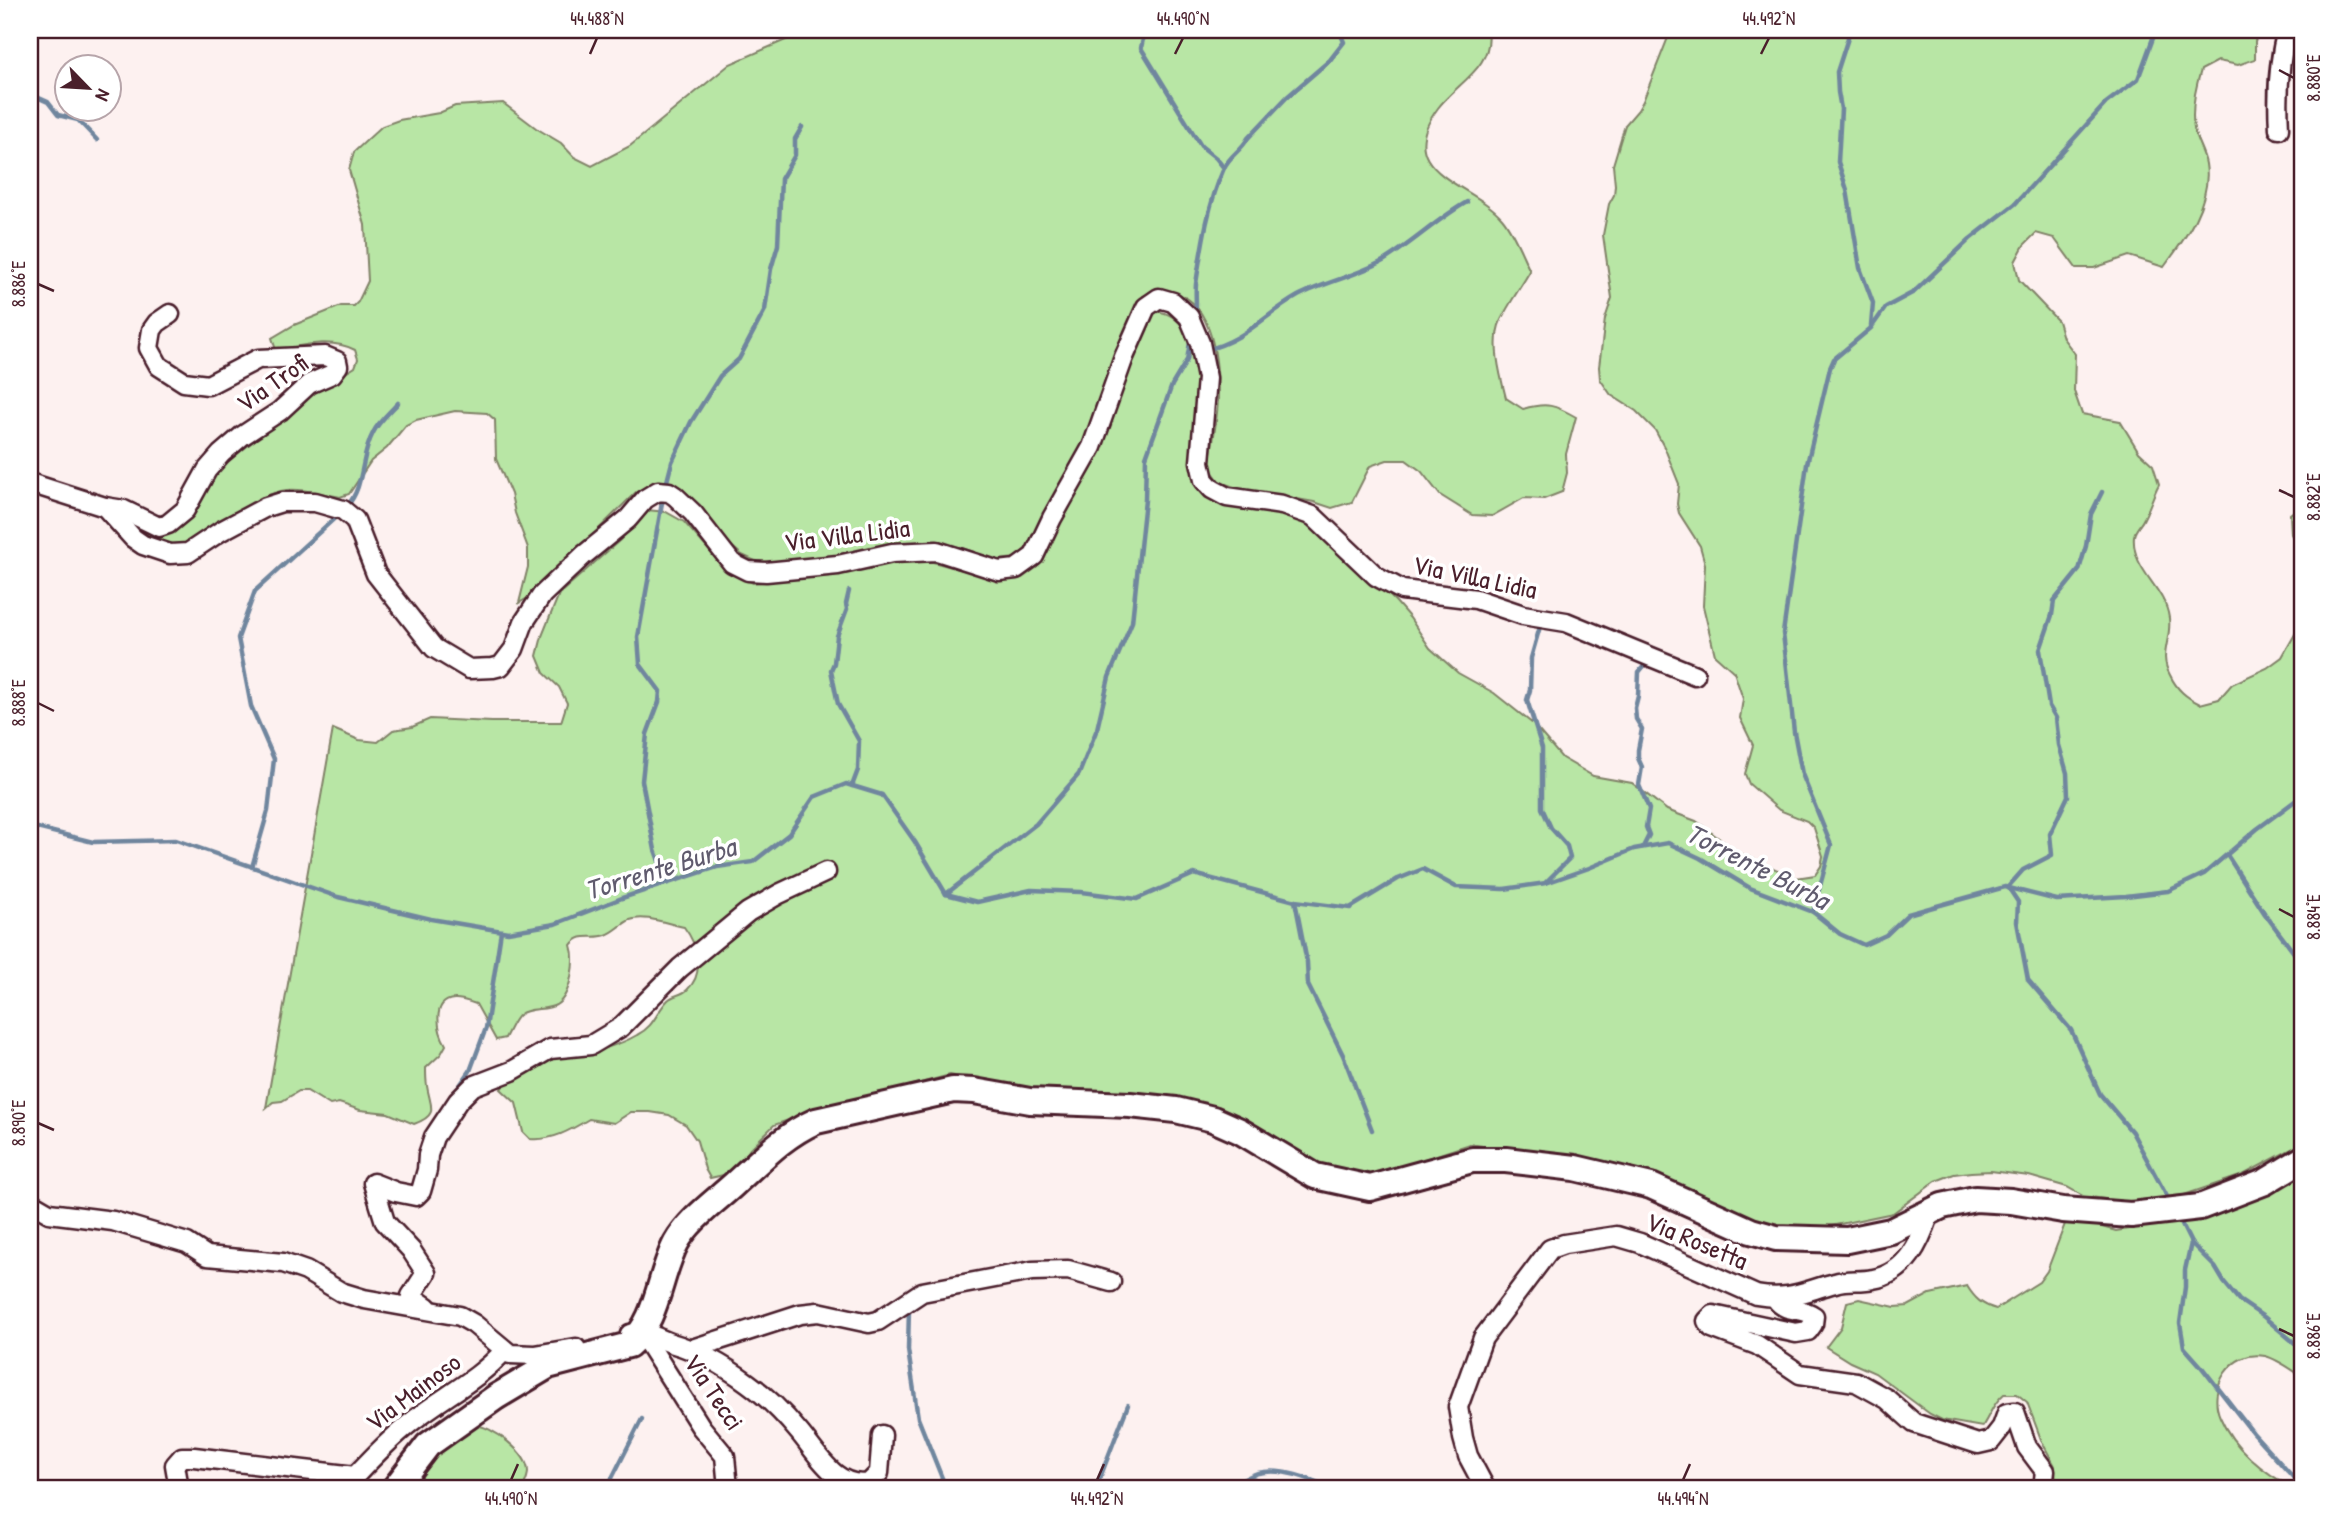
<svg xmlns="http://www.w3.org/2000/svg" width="2333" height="1518" font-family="'Patrick Hand',sans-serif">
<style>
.green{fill:#b8e6a5;stroke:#818268;stroke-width:2}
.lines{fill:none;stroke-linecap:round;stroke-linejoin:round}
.stream{stroke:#70869e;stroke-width:4.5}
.street-casing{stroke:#4a1f2b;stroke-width:23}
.secondary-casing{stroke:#4a1f2b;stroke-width:30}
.street{stroke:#fff;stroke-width:18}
.secondary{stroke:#fff;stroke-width:24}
.ticks{fill:none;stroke:#4a1f2b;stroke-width:2.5}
.labels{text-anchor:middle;stroke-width:7;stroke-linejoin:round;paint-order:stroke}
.street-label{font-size:26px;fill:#4a1f2b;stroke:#fff}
.water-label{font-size:28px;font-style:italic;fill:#605b6e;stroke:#fff}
.neatline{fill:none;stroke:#4a1f2b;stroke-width:2.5}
.ticks-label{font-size:18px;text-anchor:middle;fill:#4a1f2b}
</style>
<rect width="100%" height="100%" fill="#fdf1f0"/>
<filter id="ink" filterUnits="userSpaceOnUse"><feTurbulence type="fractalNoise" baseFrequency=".0143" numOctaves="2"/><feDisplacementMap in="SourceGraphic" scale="14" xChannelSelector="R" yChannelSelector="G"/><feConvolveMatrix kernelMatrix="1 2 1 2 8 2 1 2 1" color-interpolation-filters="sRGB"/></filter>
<g filter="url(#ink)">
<g class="green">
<path d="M809,30H1488C1494,67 1458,82 1438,108C1390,172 1472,183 1502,218C1514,232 1522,255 1530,271C1521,287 1509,303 1501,320C1491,342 1500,375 1506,398L1523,409C1547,402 1555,405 1576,417L1566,454L1567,473L1562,492L1544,499L1524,498L1492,516L1472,515L1440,495L1421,471L1406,460H1387L1370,466L1352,502L1332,508L1314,502L1240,489L1220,482L1209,467C1212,444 1218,419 1218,396C1218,349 1208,274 1143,296L1124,340L1083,451L1031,543L1017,558L997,560L956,546L919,542L836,558L764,565L742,555L722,538L682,491L653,483L636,492L531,596L519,603L528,567V548L515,513L511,494L496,459L495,420L487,413L455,411L416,420L406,425L387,448L371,461L349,494L340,497C323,494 298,487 281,491C245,500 220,529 187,544C168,552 145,540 136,524L155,534L174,532L187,520L216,471L315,392L355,367L358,359L355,350C331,337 301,346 276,350L272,338L294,325L341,306H354L358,302L368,281L365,225L349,170L354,152L382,126L399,120L439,113L455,106L503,103L536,128L561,143L574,157L592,166L630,146L730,64Z"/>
<path d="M1671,30H2261L2255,41V59L2238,65L2218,61L2201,70C2195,89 2191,109 2194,129C2196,141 2204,152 2206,164C2212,202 2185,239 2164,267L2129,256L2094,268H2076L2054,238L2036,233L2024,245L2015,262L2019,280L2058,321L2063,338L2075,354L2074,391L2082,414L2120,421L2139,452L2153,465L2159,484C2153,495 2150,507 2144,518C2141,525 2135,529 2134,536C2131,570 2165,587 2169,618C2172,640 2158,654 2170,675C2177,690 2186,697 2200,704L2219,699L2232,684L2267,668L2282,657L2303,620V1143L2243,1175L2184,1195L2127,1202L2083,1196L2067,1187L2029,1176L1991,1171L1971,1172L1954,1174L1936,1181L1893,1213L1816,1229L1772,1232L1578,1161L1470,1144L1385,1172L1355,1175L1316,1165L1229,1114L1027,1091L950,1075L808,1113L774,1125L750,1149L736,1169L728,1174L710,1178L705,1169L697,1141L686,1125L669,1115L650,1112H631L614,1123L589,1119C571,1130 552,1141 530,1139L523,1132L516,1103L501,1089C514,1069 547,1057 570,1052C580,1050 592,1052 602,1049C613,1046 627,1041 637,1035C655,1026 656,1012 668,1000C673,995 682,995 687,990C706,973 697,944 684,927C668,924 645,914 630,920C621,924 615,932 606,935C592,940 582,931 571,945C576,960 571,996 556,1005C545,1011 528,1007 519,1015C513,1020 509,1031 505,1038L496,1040L476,1004C469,1002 461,998 454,999C431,1001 438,1032 446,1045L441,1054L426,1068C426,1073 426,1080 427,1086C430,1106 440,1115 414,1124L388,1113L360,1110L339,1103L330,1105L307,1091H299L282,1101L273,1102L266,1108L333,729L359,740L378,742L393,730L412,727L430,719L492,722H561L567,703L559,687L544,673L537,656L542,636L559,594L620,540L647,510L666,512L684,522L727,571L753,583L832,575L891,561L933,562L997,579L1022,578L1037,567L1076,488L1137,338L1152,311C1216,312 1197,437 1195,477L1311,522L1337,543L1396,602L1410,618L1430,648L1458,673L1494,693L1533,724L1562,758L1593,776L1632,783L1667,810L1696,821L1737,852L1796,878L1815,875L1821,866L1823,856L1814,828L1807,821L1779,810L1749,784L1745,774L1753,745L1740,718L1743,699L1734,672L1715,655L1703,606L1705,564L1700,546L1679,513L1677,504L1679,484L1665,449L1655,430L1636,411L1611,395L1600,379L1599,367L1605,319L1612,298L1603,235L1609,204L1614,195L1615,185L1613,165L1625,125L1638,110L1643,101Z"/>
<path d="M2303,504V557L2291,534L2290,514Z"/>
<path d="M2303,1171V1377C2292,1370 2278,1359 2265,1356C2231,1349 2207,1388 2220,1417C2233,1448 2264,1473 2293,1488H2056L2055,1466L2042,1442L2027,1402L2017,1394H2004C1993,1403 1990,1415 1982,1427L1942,1420L1930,1414L1875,1373L1850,1362L1826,1347L1841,1327L1847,1302L1859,1299L1895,1307L1908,1306L1930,1294L1967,1286C1975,1299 1982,1305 1996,1309L2039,1282L2047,1271L2065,1224H2091L2116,1231L2210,1216L2267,1195Z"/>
<path d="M474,1425C491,1425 528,1453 528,1472C528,1477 525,1483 523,1488H398L417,1463Z"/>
</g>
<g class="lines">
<g class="stream">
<path d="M1145,30L1141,48L1201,146L1216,158L1224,168"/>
<path d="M1847,30L1848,38L1837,72L1838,92L1841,109L1838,162L1847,190L1860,268L1873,303L1871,326"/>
<path d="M30,94L48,102L58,115L78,120L97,140"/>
<path d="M1195,317C1197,306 1195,295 1196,284C1202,245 1208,204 1224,168C1230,155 1242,150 1248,138L1287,97L1330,60L1344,42L1339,30"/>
<path d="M1205,350C1245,341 1264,315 1298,296C1325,282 1356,276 1383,261C1413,243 1437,219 1467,202"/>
<path d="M665,489L672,462L691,422L720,376L739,359L765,310L771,269L778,245L781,179L795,155V139L802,127"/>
<path d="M2102,492L2091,514L2086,546L2079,570L2054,601L2052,615L2040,650L2049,706L2056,718L2059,745L2067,773L2068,796L2050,834L2052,855L2023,870L2008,887L2018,902L2017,922L2028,980L2071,1030L2100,1094L2132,1132L2170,1202"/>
<path d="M663,497L638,637L640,664L660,691L659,702L647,734L642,781L655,850L667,883"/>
<path d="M347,506C365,486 360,457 373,433C378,422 390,412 398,403"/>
<path d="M849,591L846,604L847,609L837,636L834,663L831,670L838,704L859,741L858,770L852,786"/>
<path d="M1541,623L1531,658L1530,690L1527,700L1542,748V808L1551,828L1567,846L1570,858L1546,882"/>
<path d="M30,821L37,828L93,842L176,840L338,897L431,919L508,932L555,924L622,898L717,867L753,862L789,834L814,797L846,784L882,795L915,842L946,894L977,902L1031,890L1081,892L1137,899L1194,874L1295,901L1350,908L1398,879L1423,869L1456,887L1504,889L1546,883L1589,868L1634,849L1668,843L1700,858L1750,888L1813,912L1840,934L1864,945L1886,935L1908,914L2005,887L2057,900L2126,896L2168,891L2204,874L2257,829L2303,795"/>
<path d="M1643,847L1649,835L1646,827L1649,809L1639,785L1642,767L1638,758V750L1642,729L1636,719L1635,708L1638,696L1639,672L1648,661"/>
<path d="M2227,855L2265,914L2303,965"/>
<path d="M252,867L268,811L274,759L251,706L238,638L255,591L338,515"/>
<path d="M946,894L1036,824L1079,774L1097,729L1109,677L1132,622L1145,500L1146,457L1172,385L1187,360L1191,336"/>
<path d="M1295,901L1307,962L1308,985L1343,1055L1372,1130"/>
<path d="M1813,912L1831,845L1802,774L1794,732L1783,633L1807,464L1830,368L1834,359L1871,328L1886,307L1914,292L1970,239L2015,204L2106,103L2138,79L2156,30"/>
<path d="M453,1095L470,1071L486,1028L501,931"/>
<path d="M2179,1219L2191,1243L2185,1270V1287L2180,1323L2184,1347L2200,1365L2253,1433L2303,1488"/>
<path d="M2191,1243L2215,1267L2224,1282L2239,1300L2264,1317L2303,1350"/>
<path d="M909,1308L908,1350L918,1418L946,1488"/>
<path d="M612,1488L610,1482L642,1419"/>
<path d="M1096,1488L1128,1405"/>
<path d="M1227,1488C1237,1484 1248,1476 1258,1473C1282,1467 1310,1479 1331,1488"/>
</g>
<g class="street-casing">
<g id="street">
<path d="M2279,129C2277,94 2278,63 2287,30"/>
<path d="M30,483L105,507L133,538L143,545L170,554L188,553L221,531L266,507L282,502H315L343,510L355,520L376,574L434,648L469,669L493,668L501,666L514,649L524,622L542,595L584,555L628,519L645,499L658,491L669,492L675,496L693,513L732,563L748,571L766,572L838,565L892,553L937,551L999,571L1016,569L1034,556L1052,518L1092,447L1124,357L1146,307L1159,298L1173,302L1189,317L1200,343L1207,378L1200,462L1204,480L1212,489L1227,497L1282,505L1313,516L1376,576L1402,590L1476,599L1523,615L1566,622L1695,675"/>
<path d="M105,507L124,510L159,527L168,524L185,510L207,470L221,454L242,436L280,411L309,384L332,374L338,366L337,361L325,356L258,359L208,385L184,382L159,366L149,348L152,330L157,323L170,314"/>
<path d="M30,1202L49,1213L113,1221L187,1243L207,1256L283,1263L306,1271L341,1292L364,1299L460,1316L474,1324L510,1354L535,1355L576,1348"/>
<path d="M1776,1299C1786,1314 1802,1306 1814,1316L1813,1324L1808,1331L1796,1333L1713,1315L1707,1321L1712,1328L1757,1345L1800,1374L1856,1382L1887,1399L1914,1423L1978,1444L1991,1441L2002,1427L2007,1413L2015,1412L2027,1447L2045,1471L2043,1488"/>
<path d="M427,1307L411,1296L426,1273L411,1250L385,1222L373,1183L396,1192L416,1196L421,1191L427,1170L428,1155L434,1137L458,1101L473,1086L512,1071L550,1049L591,1045L621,1027L680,968L748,912L779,894L826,872"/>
<path d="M641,1332L701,1427L725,1456L728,1488"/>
<path d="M630,1334C646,1330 657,1338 671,1343C699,1351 725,1366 748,1383C766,1396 785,1415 799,1432C817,1453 836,1490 869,1483L879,1473L882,1435"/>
<path d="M692,1349L800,1314L818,1312L869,1323L878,1321L922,1292L1032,1271L1068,1270L1111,1282"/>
<path d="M179,1488L175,1465L182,1457H194L355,1476C374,1456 392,1437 414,1420C444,1396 478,1380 504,1351"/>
<path d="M1485,1488L1468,1456L1463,1438L1458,1407L1483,1338L1550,1249L1564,1244L1616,1236L1640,1243L1756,1295C1790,1301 1804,1291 1835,1283C1847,1279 1861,1282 1873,1279C1907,1273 1920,1242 1930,1213"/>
</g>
</g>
<g class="secondary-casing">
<path id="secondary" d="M395,1488L428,1445L496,1397L548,1366L629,1345C658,1321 659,1275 676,1243C688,1221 713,1203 732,1186C759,1162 782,1136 816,1121L953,1090L974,1091L1030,1101L1130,1105L1176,1110L1213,1119L1240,1131L1315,1176L1370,1188L1472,1160H1506L1575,1168L1651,1186L1751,1231L1776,1238L1847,1240L1891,1231L1942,1206L1975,1199L2011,1201L2063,1210L2131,1215L2200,1207L2265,1182L2303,1159"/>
</g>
<use href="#street" class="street"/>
<use href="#secondary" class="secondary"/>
</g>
</g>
<path class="ticks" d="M590,54L597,38M1175,54L1183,38M1761,54L1769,38M2279,70L2294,78M38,284L54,291M2279,490L2294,497M38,703L54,711M2279,909L2294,917M38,1123L54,1130M2279,1329L2294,1336M511,1480L518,1464M1097,1480L1104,1464M1683,1480L1690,1464"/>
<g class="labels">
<g class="street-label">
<text transform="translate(272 383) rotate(-35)" y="9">Via Trofi</text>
<text transform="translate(847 535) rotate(-7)" y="9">Via Villa Lidia</text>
<text transform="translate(1475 577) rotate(12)" y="9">Via Villa Lidia</text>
<text transform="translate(1697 1241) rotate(23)" y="9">Via Rosetta</text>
<text transform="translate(413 1392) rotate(-37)" y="9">Via Mainoso</text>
<text transform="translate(714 1392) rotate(56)" y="9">Via Tecci</text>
</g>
<g class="water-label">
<text transform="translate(1758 866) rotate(27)" y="10">Torrente Burba</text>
<text transform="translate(660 868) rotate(-17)" y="10">Torrente Burba</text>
</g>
</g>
<rect width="2333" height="1518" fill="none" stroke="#fff" stroke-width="77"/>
<g transform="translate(88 88) rotate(115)"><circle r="33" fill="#ffffff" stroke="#b7a5aa" stroke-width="2"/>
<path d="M0-5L12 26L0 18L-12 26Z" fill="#4a1f2b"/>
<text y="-10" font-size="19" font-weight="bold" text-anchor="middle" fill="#4a1f2b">N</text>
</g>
<rect x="38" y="38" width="2256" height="1442" class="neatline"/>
<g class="ticks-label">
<text x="597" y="25">44.488°N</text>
<text x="1183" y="25">44.490°N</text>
<text x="1769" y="25">44.492°N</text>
<text transform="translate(2314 78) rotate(-90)" y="6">8.880°E</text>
<text transform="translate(19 284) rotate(-90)" y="6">8.886°E</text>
<text transform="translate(2314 497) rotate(-90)" y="6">8.882°E</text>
<text transform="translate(19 703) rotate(-90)" y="6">8.888°E</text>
<text transform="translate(2314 917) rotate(-90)" y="6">8.884°E</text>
<text transform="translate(19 1123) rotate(-90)" y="6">8.890°E</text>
<text transform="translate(2314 1336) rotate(-90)" y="6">8.886°E</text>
<text x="511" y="1505">44.490°N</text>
<text x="1097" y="1505">44.492°N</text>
<text x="1683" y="1505">44.494°N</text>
</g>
</svg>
